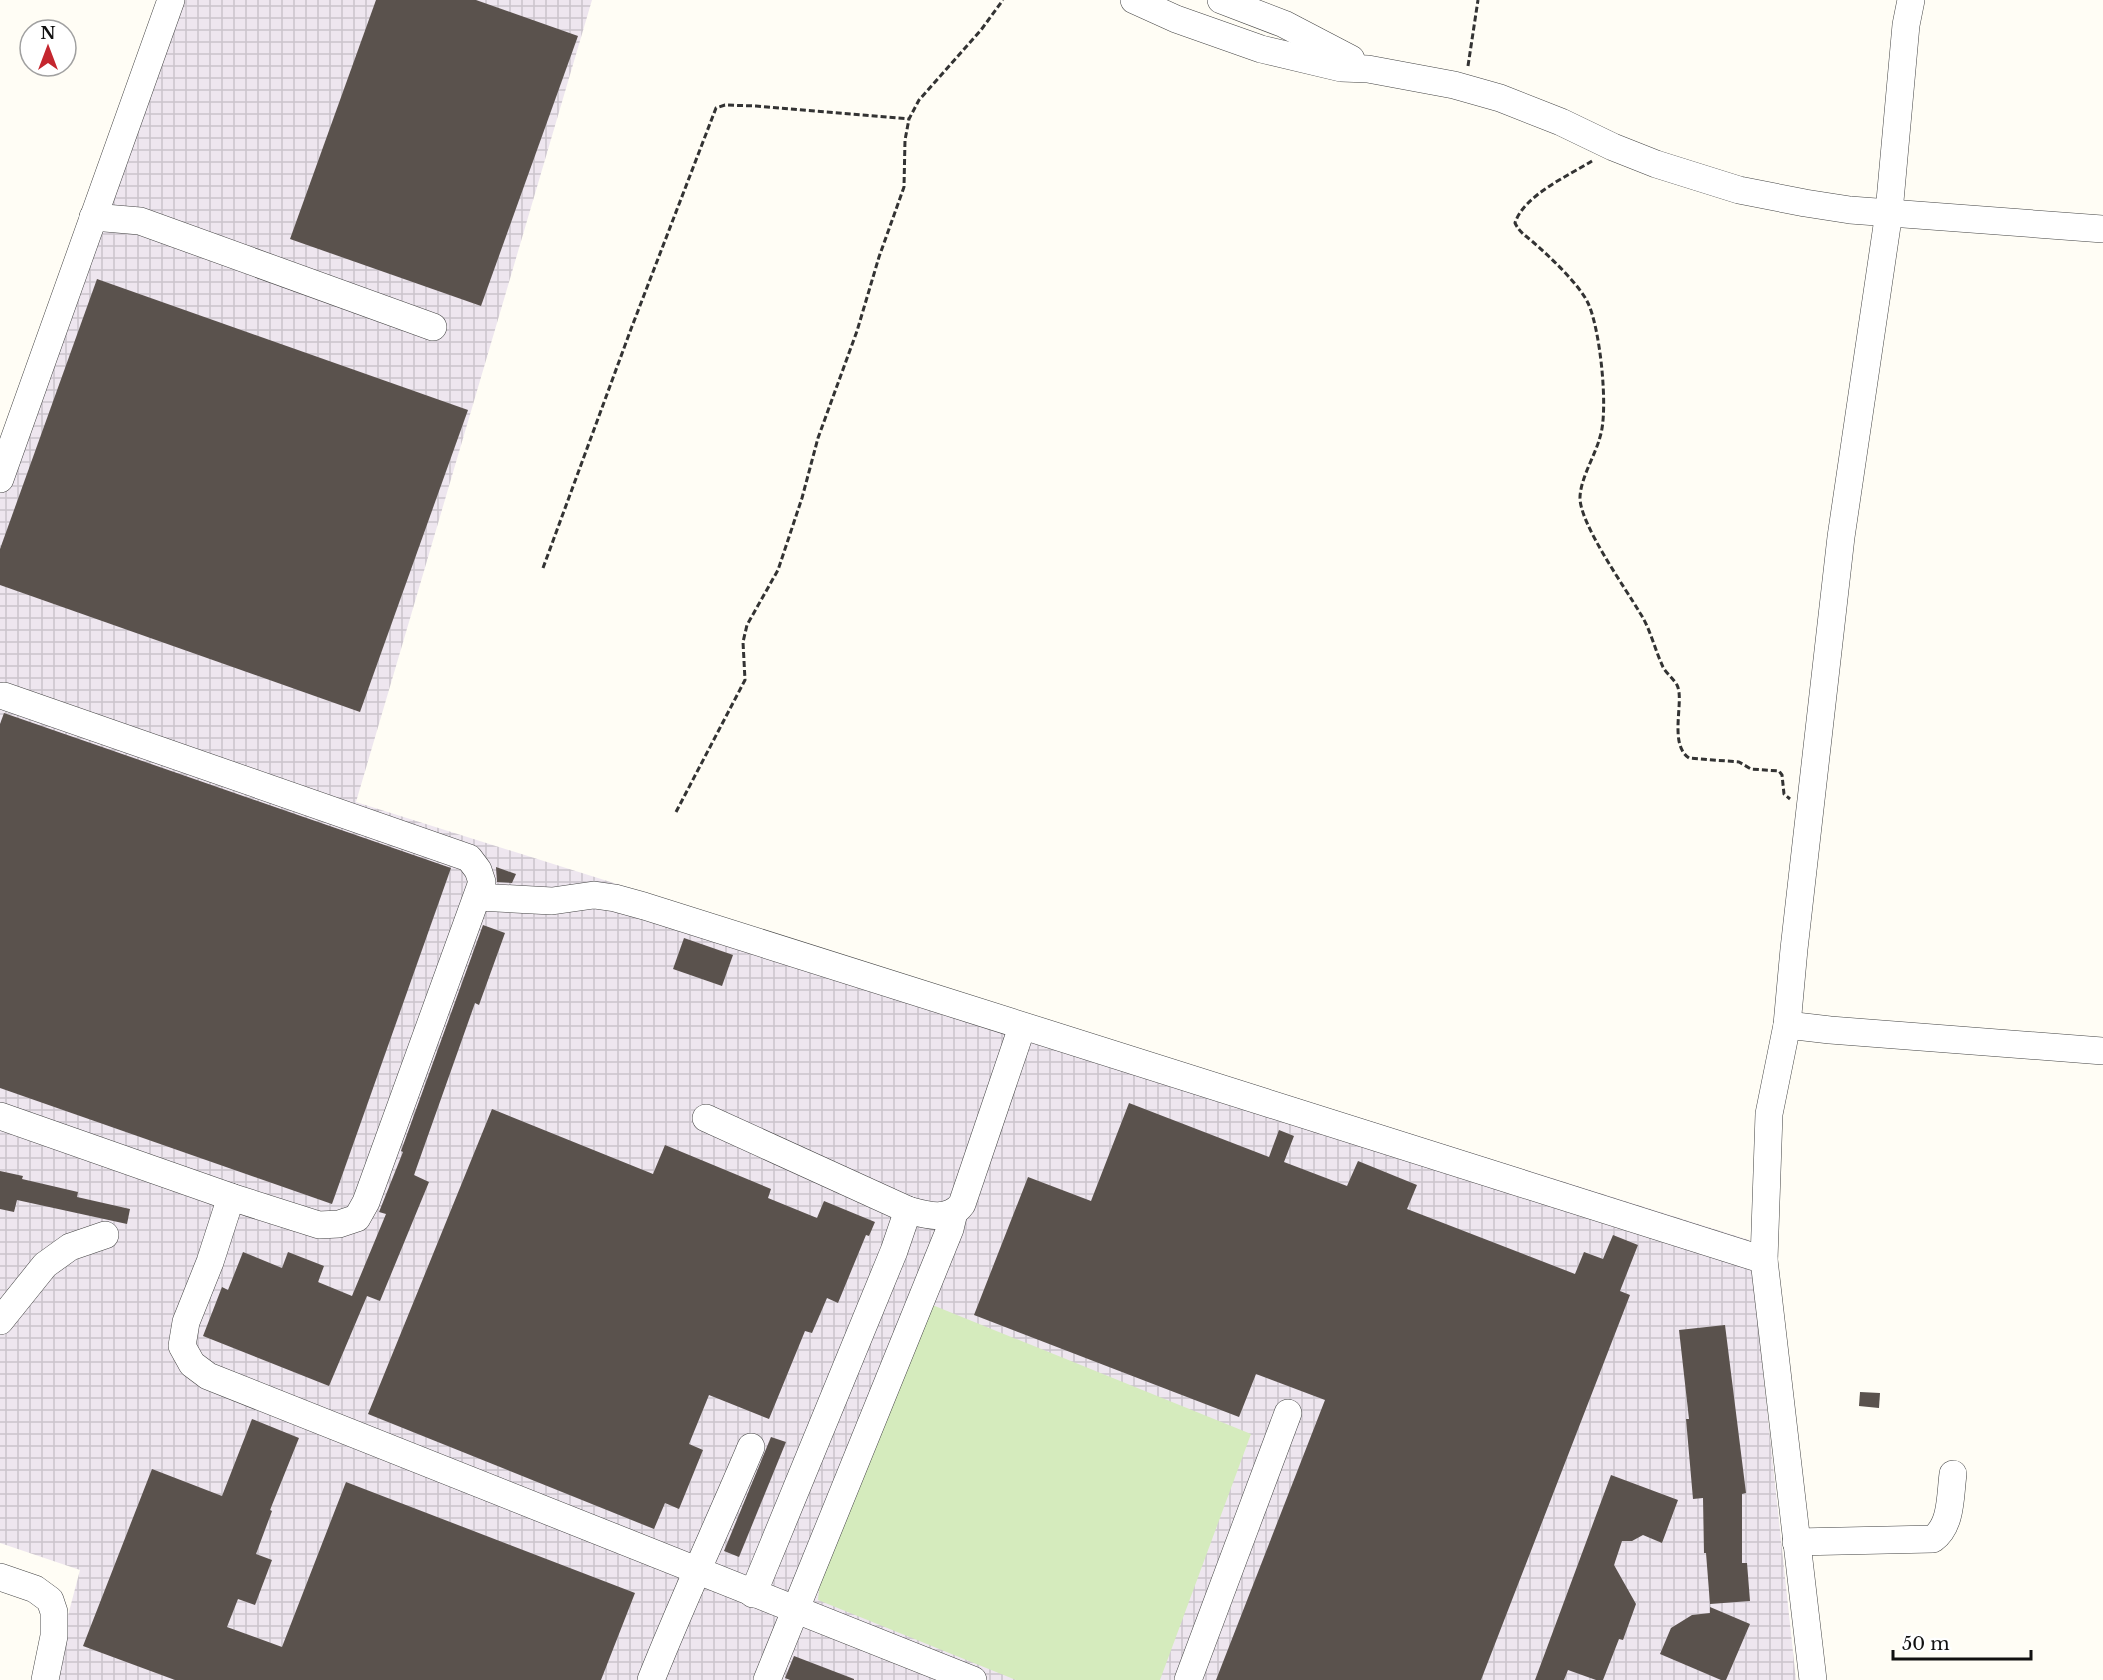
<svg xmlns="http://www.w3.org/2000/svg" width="2103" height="1680" font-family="'Libre Baskerville',serif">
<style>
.industrial{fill:url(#industrial-grid)}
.grass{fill:#d5ebbd}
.building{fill:#5a524d}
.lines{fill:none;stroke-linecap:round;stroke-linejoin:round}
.minor-casing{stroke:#444;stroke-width:28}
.path{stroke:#333;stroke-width:3;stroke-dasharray:6 3;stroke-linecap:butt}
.minor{stroke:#fff;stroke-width:27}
</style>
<defs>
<pattern id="industrial-grid" width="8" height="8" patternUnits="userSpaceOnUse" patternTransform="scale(1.5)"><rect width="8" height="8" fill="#eee6ef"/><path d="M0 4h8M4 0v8" fill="none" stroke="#cbc4cc"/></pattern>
</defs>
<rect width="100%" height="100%" fill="#fffdf5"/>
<path class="industrial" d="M158,0H592L356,802L1749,1240L1796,1680H51L80,1570L0,1543V443Z"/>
<path class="grass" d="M925,1302L1251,1434L1160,1680H1016L818,1600L822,1561Z"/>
<g class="building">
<path d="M376,0H476L578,36L481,306L290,239Z"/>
<path d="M97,279L468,410L360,712L0,585V549Z"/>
<path d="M4,713L451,868L332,1204L0,1088V724Z"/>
<path d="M496,867L516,874L512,883L497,882Z"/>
<path d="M483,925L505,933L479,1005L475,1003L414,1175L429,1182L380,1301L367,1296L329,1386L203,1336L222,1287L228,1290L243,1252L282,1268L288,1252L324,1266L318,1282L352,1296L386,1214L379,1212L403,1152L401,1151Z"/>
<path d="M684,938L733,955L722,986L673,969Z"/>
<path d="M1129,1103L1269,1157L1279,1130L1294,1136L1284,1162L1347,1186L1358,1161L1417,1185L1407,1209L1575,1274L1584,1252L1603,1259L1613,1235L1638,1245L1620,1291L1630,1295L1481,1680H1216L1325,1400L1256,1374L1239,1417L974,1315L1028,1177L1091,1201Z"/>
<path d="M492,1109L653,1174L665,1145L771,1189L768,1198L817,1218L824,1201L875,1222L869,1236L866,1235L838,1303L827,1298L812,1333L805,1331L769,1419L709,1395L689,1444L703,1450L679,1509L665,1503L654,1529L368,1414Z"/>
<path d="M0,1171L23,1176L22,1179L78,1192L77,1197L130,1209L127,1224L17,1200L14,1212L0,1209Z"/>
<path d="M1725,1325L1746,1493L1742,1494V1563H1747L1750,1601L1710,1604L1706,1553H1704L1703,1498L1693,1499L1686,1419H1689L1679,1330Z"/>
<path d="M1860,1392L1880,1393L1879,1408L1859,1406Z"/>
<path d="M252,1419L299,1438L270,1510L272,1511L256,1554L272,1560L255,1605L238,1599L227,1627L282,1647L346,1482L635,1593L601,1680H175L83,1646L152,1469L222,1496Z"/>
<path d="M771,1437L786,1442L739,1557L724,1551Z"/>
<path d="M1611,1475L1678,1500L1662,1543L1643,1535L1632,1541H1622L1614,1565L1636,1604L1623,1640L1619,1639L1603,1680H1596L1568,1670L1564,1680H1535Z"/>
<path d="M1710,1607L1750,1624L1726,1680H1721L1660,1654L1671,1628L1692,1615L1710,1613Z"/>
<path d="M794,1656L854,1679V1680H790L785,1678Z"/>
</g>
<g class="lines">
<g class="minor-casing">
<g id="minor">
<path d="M1134,0L1176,19L1261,49L1341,68L1368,69L1454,85L1500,98L1561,122L1613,147L1656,164L1739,190L1805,203L1850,210L2103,229"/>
<path d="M1221,0L1284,24L1351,59"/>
<path d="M93,217L140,221L433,327"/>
<path d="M0,479L171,0"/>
<path d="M478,897L552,901L594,895L615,898L644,906L1764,1260"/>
<path d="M1787,1025L1830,1030L2103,1051"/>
<path d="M0,1116L231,1197L319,1225L339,1224L357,1218L366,1202L482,882L478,870L469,858L4,696"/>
<path d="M706,1118L908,1210C926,1215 949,1222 962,1204L1022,1027"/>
<path d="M231,1197L210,1262L186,1322L182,1346L192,1364L208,1376L973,1680"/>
<path d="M0,1321L45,1265L70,1247L105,1235"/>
<path d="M1796,1542L1933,1539C1952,1525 1950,1496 1953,1474"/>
<path d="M0,1577L35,1589L50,1600L54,1612V1636L45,1680"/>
<path d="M753,1594L894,1251L908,1210"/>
<path d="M651,1680C682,1602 718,1525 751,1447"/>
<path d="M767,1680L950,1229L954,1212"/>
<path d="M1188,1680L1288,1413"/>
<path d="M1813,1680L1764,1260L1769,1114L1787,1025L1794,949L1841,537L1889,212L1906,25L1911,0"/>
</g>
</g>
<g class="path">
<path d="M1468,66L1478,0"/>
<path d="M1592,161C1568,176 1524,195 1515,223C1520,233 1525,235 1533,242C1549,256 1579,284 1588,303C1600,328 1609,410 1600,437C1595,456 1581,477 1580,497C1579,523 1626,589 1640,613C1650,628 1655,650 1663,667C1666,673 1673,678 1677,685C1685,700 1668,744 1689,758L1739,762L1751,769L1779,771L1782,775L1784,794L1790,799"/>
<path d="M543,568L631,329L716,108L725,105L756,106L909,119"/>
<path d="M676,812L745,680L743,642L747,625L778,570L802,498L818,438L857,331L879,257L904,187L905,140L909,119L919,100L981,30L1003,0"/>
</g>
<use href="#minor" class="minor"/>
</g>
<g transform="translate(48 48)"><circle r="28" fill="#ffffff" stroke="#a0a0a0" stroke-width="1.5"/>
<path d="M0-4.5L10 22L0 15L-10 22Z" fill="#c4262e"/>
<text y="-9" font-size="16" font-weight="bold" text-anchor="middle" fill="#111111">N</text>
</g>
<path d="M1893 1650v9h138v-9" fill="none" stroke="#111111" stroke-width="3"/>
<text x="1902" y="1650" font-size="18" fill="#111111" stroke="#ffffff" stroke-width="4.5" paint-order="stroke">50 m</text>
</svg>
